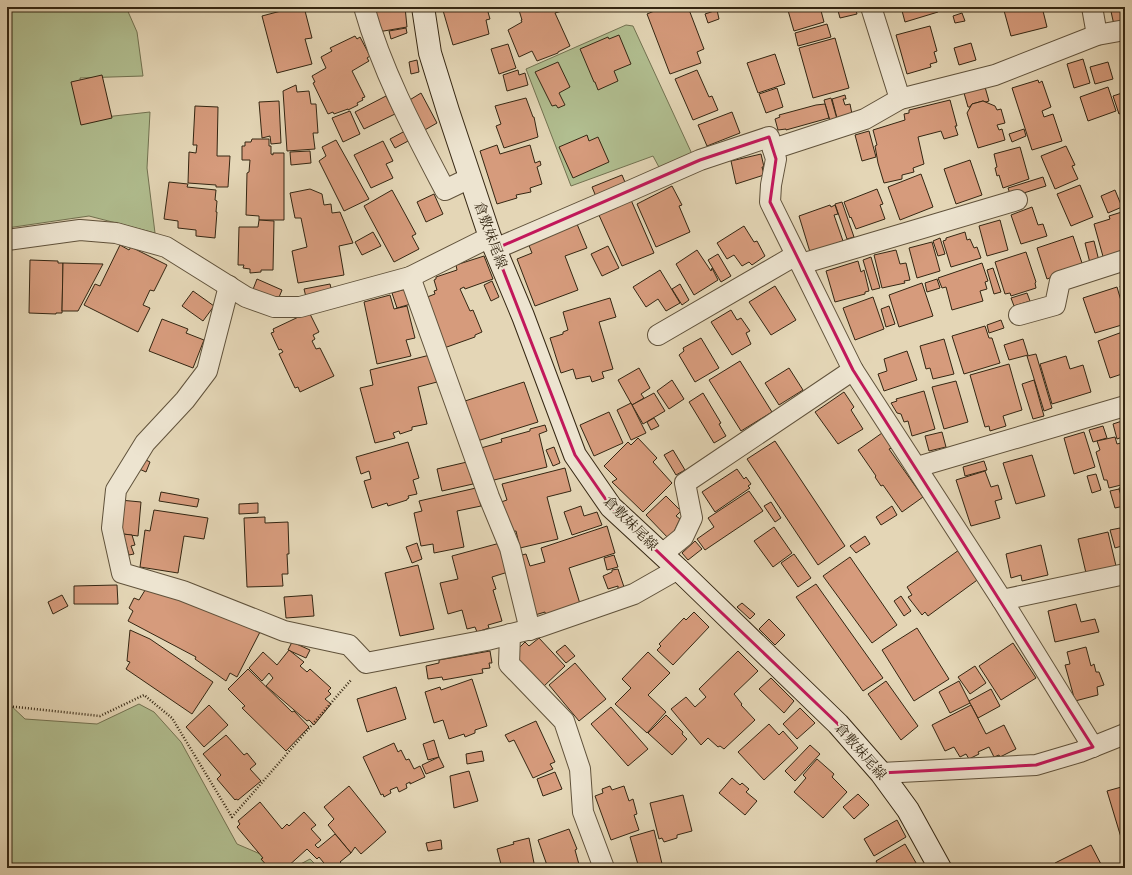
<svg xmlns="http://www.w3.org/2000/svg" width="1132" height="875" font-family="'IM FELL English','Noto Serif JP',serif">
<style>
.green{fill:#b1be90;stroke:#727251}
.building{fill:#d69b7c;stroke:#342612}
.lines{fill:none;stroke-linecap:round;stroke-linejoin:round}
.street-casing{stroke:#60523b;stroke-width:22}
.secondary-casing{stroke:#342612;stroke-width:24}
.path{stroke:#342612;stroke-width:2.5;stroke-dasharray:1 2;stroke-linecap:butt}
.street{stroke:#ede4d0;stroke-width:20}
.secondary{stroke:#ede4d0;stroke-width:22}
.marked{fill:none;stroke:#c2185b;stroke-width:3;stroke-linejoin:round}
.labels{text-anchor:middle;stroke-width:4;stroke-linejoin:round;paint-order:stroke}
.street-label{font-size:14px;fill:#342612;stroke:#ede4d0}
</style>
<rect width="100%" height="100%" fill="#e4d6b6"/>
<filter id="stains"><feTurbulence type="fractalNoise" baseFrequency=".005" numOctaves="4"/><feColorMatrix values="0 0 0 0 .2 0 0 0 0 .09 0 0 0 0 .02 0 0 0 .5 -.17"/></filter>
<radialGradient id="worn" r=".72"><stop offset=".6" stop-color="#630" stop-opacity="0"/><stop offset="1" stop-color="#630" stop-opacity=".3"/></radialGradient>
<g class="green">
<path d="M7,7H126L137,32L143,76L80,78L87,119L150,112L147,168L155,233L89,216L7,228Z"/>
<path d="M626,25L633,26L692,154L660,169L653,156L571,186L526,69Z"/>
<path d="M7,702L25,719L97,724L139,704L154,712L181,742L237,844L293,868L310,859L319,868H7Z"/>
</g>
<g class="building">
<path d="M296,7H304L312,38L305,39L312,64L277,73L262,16Z"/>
<path d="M374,7H405L407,27L378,32Z"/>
<path d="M442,7H489L490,11L488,12L490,19L486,20L489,34L453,45Z"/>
<path d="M518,7H568L569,9L555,13L570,46L558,52V53L537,61L532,51L519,57L508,30L522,22L521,20H522Z"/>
<path d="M664,7H688L704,49L697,52L701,63L670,74L647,14Z"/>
<path d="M787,7H820L824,22L794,31Z"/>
<path d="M837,7H855L857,14L840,18Z"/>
<path d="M901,7H940L941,8L938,9V12L905,22Z"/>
<path d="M1003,7H1042L1047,27L1011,36Z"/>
<path d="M1110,7H1125V24L1114,25Z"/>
<path d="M717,10L719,19L708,23L705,14Z"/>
<path d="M962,13L965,21L955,23L953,16Z"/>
<path d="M827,24L831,37L798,46L795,33Z"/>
<path d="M930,26L937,51L934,52L937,62L930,64L931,67L907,74L896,35Z"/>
<path d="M406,28L407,33L391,39L389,31Z"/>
<path d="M619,35L631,64L614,71L618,81L598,90L595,82H594L580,49L608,37L609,39Z"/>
<path d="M355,36L357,39L360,37L370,56L367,58L369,61L352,71L365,97L362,98L363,100L357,103L358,105L348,110V109L334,114L333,112L328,114L313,83L315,82L312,76L326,68L321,57L332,51L330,48Z"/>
<path d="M835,38L849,88L813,98L799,48Z"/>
<path d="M971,43L976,60L959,65L954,48Z"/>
<path d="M508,44L516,68L499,74L491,49Z"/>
<path d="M775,54L785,84L758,93L747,63Z"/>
<path d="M1083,59L1090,83L1074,88L1067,64Z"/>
<path d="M417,60L419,72L411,74L409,62Z"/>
<path d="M558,62L570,87L559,93L565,105L558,108L556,105L552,106L535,72Z"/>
<path d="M1108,62L1113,79L1095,84L1090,67Z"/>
<path d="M518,70L519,75L525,73L528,85L507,91L503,75Z"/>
<path d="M697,70L709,97L712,96L718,110L693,120L675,79Z"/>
<path d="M102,75L112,118L81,125L71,82Z"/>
<path d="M1038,80L1039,83L1042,81L1051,107L1042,111L1044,117L1053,114L1062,141L1032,150L1012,88Z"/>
<path d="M296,85L297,92L309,91L311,104H316L318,133H313L315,149L287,151L283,91Z"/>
<path d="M985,87L989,101L986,102L983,101L972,104L970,107H968L964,93Z"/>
<path d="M1108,87L1116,111L1088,121L1080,97Z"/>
<path d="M777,88L783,107L766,113L759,94Z"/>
<path d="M1125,92V112L1119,114L1113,96Z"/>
<path d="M421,93L437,123L423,131L408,101Z"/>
<path d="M845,95L846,99H843L845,105L850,104L852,114L837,118L832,99Z"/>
<path d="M386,96L395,114L364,129L355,112Z"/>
<path d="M526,98L533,117H534L538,137L504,148L496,126L501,124L495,106Z"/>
<path d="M831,98L837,119L830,121L824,100Z"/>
<path d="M950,100L957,126H955L958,135L944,139L941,131L918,137L924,164L913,168L914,172L902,175V179L884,183L878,163L875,146L877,145L873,130L905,120L904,114L909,113V110Z"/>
<path d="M279,101L281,143L271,144L270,136L262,138L259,102Z"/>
<path d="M983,101L995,106L997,110L1001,109L1005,123L997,125L999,130L1002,129L1005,140L978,148L967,113L972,104Z"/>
<path d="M825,104L829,118L786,130V129L778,130L775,119L780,117L779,115L816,105Z"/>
<path d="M195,106L218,107L217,156H230L228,187H216V185L188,183L189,152L196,153L197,145H193Z"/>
<path d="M350,111L360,134L343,142L332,118Z"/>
<path d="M732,112L740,133L707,146L698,125Z"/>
<path d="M1024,129L1026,136L1012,142L1009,134Z"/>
<path d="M405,131L410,140L395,148L390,139Z"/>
<path d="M869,131L876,157L862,161L855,135Z"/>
<path d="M587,135L589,141L598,137L609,162L573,178L559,147Z"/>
<path d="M252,139H269V146H271V154L273,155V153H284V220H259V216L246,215L247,173L249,172L250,160H242V146H245V142H251Z"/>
<path d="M336,140L369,199L344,211L319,161L326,156L322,147Z"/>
<path d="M383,141L393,161L386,164L393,178L371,188L354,155Z"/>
<path d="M497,145L500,154L530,145L535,163L540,161L541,165L537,167L542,184L530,188L531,192L516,195L517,198L497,204L480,151Z"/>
<path d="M1066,146L1075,165L1072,166L1078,179L1055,189L1041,156Z"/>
<path d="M1020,147L1029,179L1003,188L999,175L997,176L995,168L997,167L994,154Z"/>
<path d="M310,151L311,163L291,165L290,152Z"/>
<path d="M761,154L764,167H762L764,175L736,184L731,161Z"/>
<path d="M970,160L982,195L956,204L944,169Z"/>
<path d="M921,174L933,207L900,220L888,187Z"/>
<path d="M622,175L627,187L597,199L592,187Z"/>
<path d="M1043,177L1046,186L1011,197L1008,188Z"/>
<path d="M169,182L188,184L187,187L216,190L215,200L217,201L216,212H217L215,238L196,236V230L178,228V221L164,219Z"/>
<path d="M1080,185L1093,217L1071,226L1057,194Z"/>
<path d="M672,186L682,205L679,206L690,232L656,247L637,204Z"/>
<path d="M310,189L322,194L324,205L331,204L332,213L340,212L353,243L339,246L344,275L298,283L292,251L307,247L301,218H295L290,193Z"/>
<path d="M877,189L883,204L880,205L885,219L856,229L851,217L850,218L844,202Z"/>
<path d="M392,190L416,234L412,236L419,249L394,262L364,206Z"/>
<path d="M1115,190L1122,207L1108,213L1101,196Z"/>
<path d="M434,194L443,214L426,222L417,202Z"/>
<path d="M631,200L654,253L622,266L598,213Z"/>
<path d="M842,202L854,237L847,239L835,204Z"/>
<path d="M830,205L831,207L835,205L838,214L834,215L843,241L810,252L799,216Z"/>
<path d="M1032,207L1038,225L1043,224L1047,236L1021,244L1011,215Z"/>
<path d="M1125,211V254L1104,260L1094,224L1110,219L1109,216Z"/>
<path d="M259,220L274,221L273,270H261V272L250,273V269L243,268L244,265H238L239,227H258Z"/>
<path d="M1000,220L1008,250L987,256L979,226Z"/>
<path d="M577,224L587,248L565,256L578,290L535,306L517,259L532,253L528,243Z"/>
<path d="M744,226L754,242L757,241L765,256L752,265L749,262L742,266L734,255L727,259L717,243Z"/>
<path d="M373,232L381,246L362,255L355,242Z"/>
<path d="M965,232L967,240L970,239L974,248L977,247L981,258L951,267L943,241L946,240V238Z"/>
<path d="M1073,236L1083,266L1047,279L1037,248Z"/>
<path d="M940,238L945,254L938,256L933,241Z"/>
<path d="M1094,241L1099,261L1090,263L1085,243Z"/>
<path d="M932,242L940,271L917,278L909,248Z"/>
<path d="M120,245L129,250L131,247L167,265L154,291L150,290L143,305L150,308L138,332L84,305L95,284L100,286Z"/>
<path d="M608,246L619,268L602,276L591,254Z"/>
<path d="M697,250L711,271L712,268L718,280L694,295L676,264Z"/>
<path d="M896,250L900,264L906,263L910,280L904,281L905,283L882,288L874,255Z"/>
<path d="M1026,252L1036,282L1035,283L1036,288L1011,296L1010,293L1005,294L995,262Z"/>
<path d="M718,254L731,276L721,282L708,260Z"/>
<path d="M484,256L493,279L465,289L464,287L460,289L470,311L473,310L482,332L475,335V337L444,348L422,299L435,294L434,291L437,290L434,280L436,279V277L457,270L456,265Z"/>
<path d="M871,257L880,288L872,290L863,260Z"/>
<path d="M30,260L58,261V263H63L62,313H56V314L29,313Z"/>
<path d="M858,261L861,272L864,270L869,291L865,292V294L835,302L826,271Z"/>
<path d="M63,263L103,264L78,311H62Z"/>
<path d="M982,263L988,281L985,282L987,289L980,291L983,301L952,310L946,287L942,288L938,278Z"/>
<path d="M993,268L1001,292L994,294L987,270Z"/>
<path d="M660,270L680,303L666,311L658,299L646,307L633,287Z"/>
<path d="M257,279L282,290L277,302L252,292Z"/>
<path d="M937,279L940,288L927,292L925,283Z"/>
<path d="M492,281L499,297L491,301L484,285Z"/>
<path d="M922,283L933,316L899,327L889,295Z"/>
<path d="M330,284L332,292L306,297L304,289Z"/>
<path d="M680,284L689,300L682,305L672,289Z"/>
<path d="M1125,284V303L1120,286Z"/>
<path d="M775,286L796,320L771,335L749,302Z"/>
<path d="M1117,287L1124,311L1122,312L1125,324L1095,333L1083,298Z"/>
<path d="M406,289L411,304L397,308L392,293Z"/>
<path d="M193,291L214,306L203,321L182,306Z"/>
<path d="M1027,293L1030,301L1014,306L1011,298Z"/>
<path d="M390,295L394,309L407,306L415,338L406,340L411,356L377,364L364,302Z"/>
<path d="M873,297L884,329L855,340L843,308Z"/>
<path d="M610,298L616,317L599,322L613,369L602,372L604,378L592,382L590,376L576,379L573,369L561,373L550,338L563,334V332L568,330L563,312Z"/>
<path d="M889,306L895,324L886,327L881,309Z"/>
<path d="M731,310L737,320L741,318L750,331L746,333L751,344L732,355L711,322Z"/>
<path d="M309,312L319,332L313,335L315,339L312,341L316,349L320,348L334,376L300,392L298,387L295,388L279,354L283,352L281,349L279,350L271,333L274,332L273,329Z"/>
<path d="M162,319L188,329L186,333L204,340L193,368L149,351Z"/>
<path d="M1001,320L1004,328L989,333L987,325Z"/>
<path d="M985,326L989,338H992L1000,363L964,374L952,336Z"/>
<path d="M1125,331V373L1110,378L1098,341Z"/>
<path d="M701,338L719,368L695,382L679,355L684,351L683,348Z"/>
<path d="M944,339L954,374L933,379L930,368L926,369L920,346Z"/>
<path d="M1023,339L1028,355L1009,360L1004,345Z"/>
<path d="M907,351L917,380L884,391L878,374L887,371L884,359Z"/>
<path d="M1036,354L1052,408L1044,411L1027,356Z"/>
<path d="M430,355L437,382L418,387L427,424L412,427V430L400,434L399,431L393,433L395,438L375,443L360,388L373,385L370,370Z"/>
<path d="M1066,356L1070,369L1083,365L1091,392L1052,404L1040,364Z"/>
<path d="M740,361L772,412L741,431L709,380Z"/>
<path d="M1009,364L1022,410L1003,416L1006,426L990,431L989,426L985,427L970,375Z"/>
<path d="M639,368L650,388L641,394L644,398L632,405L618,380Z"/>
<path d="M789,368L803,390L779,405L765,383Z"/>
<path d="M672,380L684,399L669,409L657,391Z"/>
<path d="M1034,380L1044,416L1033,419L1022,384Z"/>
<path d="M956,381L968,422L944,429L932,387Z"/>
<path d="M524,382L538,422L474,442L463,405L465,401Z"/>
<path d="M924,391L935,429L912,436L908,421L904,422L901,414L897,413L891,403L897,401L896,399Z"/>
<path d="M844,392L854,407L851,410L863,429L838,444L815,412Z"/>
<path d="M654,393L665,411L643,424L632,405Z"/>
<path d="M703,393L721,423L719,424L726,436L714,443L689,402Z"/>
<path d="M631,403L646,433L631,440L617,410Z"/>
<path d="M609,412L623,443L594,456L580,425Z"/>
<path d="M654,418L659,426L651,430L647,422Z"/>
<path d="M1125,420V436L1117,439L1113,424Z"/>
<path d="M545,425L547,431L539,434L547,467L490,481L481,448L502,442L501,439L530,431V429Z"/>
<path d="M1103,426L1107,438L1093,442L1089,430Z"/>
<path d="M942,432L946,447L929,451L925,436Z"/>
<path d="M1084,432L1095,467L1074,474L1064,438Z"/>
<path d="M882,433L892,448L889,449L923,497L902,512L883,485L881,486L875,477L876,476L858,450Z"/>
<path d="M1115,437L1117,444L1125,442V484L1109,488L1107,480H1104L1096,452L1100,450L1097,441Z"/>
<path d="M638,438L657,458L653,462L672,483L643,512L612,482L617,479L604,466L628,442L631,445Z"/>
<path d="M775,441L845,546L818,565L747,459Z"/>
<path d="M408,442L419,478L413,480L417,494L408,496L409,498L407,499V500L388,506L387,503L372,508L364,481L371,479L369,471L361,474L356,457Z"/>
<path d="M554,447L560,463L553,466L546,450Z"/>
<path d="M673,450L685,470L676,475L664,455Z"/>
<path d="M1032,455L1045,496L1016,504L1003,463Z"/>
<path d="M142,458L150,462L146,472L137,468Z"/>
<path d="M984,461L987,470L965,476L963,467Z"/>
<path d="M467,462L473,484L442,491L437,469Z"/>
<path d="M565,468L571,491L547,497L558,539L520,548L516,531L509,532L501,502L507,500L502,484Z"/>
<path d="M737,469L744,479L746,477L751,484L748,486L750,488L715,512L702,492Z"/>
<path d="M985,471L991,487L998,485L1002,499L995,501L1000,518L971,526L956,480Z"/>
<path d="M1096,474L1101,490L1092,493L1087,476Z"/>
<path d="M1125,486V508L1119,488Z"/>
<path d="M476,488L481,506L457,511L464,547L434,553L433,544L421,546L414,513L422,511L419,501Z"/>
<path d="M1119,489L1124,506L1115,508L1110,491Z"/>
<path d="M749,491L763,511L705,550L697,539L714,527L708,518Z"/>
<path d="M161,492L199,499L197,507L159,501Z"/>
<path d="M666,496L681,511L676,516L680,519L670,540L646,515Z"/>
<path d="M120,500L141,502L138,536L123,534L120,516Z"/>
<path d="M771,502L781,518L775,522L764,506Z"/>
<path d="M258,503V513L239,514V504Z"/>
<path d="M581,506L584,516L597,512L602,525L572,535L564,512Z"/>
<path d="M892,506L897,515L881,525L876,517Z"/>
<path d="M154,510L208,518L204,539L184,536L178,573L140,567L145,530L150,531Z"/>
<path d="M265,517V523L288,522L289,554H287L288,574H282L283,586L247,587L244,518Z"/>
<path d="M607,526L615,553L569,568L581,607L546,618L545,612L535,615L518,556L526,554L530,566L545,562L541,548Z"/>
<path d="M774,527L792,553L773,567L754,541Z"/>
<path d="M1120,528L1125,545L1115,548L1110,530Z"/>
<path d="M1108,532L1116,566L1086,573L1078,539Z"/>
<path d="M123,534L132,535L135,545L131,546L134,554L129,555Z"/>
<path d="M865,536L870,544L856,553L850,546Z"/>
<path d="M695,541L702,549L688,560L682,553Z"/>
<path d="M417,543L422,559L412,563L406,547Z"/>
<path d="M500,543L508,572L492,577L496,589L493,590L502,621L488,625L489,628L477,632L475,627L467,629L462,610L448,614L440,583L458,579L452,556Z"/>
<path d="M1041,545L1048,575L1022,581L1021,575L1011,578L1006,554Z"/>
<path d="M959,550L980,578L928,616L925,612L922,615L908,597L912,595L907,587Z"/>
<path d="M794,554L811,578L798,587L781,563Z"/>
<path d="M614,555L618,567L607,570L604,558Z"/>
<path d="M850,557L897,625L872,643L823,576Z"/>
<path d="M418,565L434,629L400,636L385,573Z"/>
<path d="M618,569L624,587L618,589V586L608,589L603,576L612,572V570Z"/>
<path d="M816,584L883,678L863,691L796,597Z"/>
<path d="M117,585L118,604H74V586Z"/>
<path d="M147,587L260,632L237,677L230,673L226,681L195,659L196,657L128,621L133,611L129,608L134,598L139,600Z"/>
<path d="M62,595L68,606L53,614L48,602Z"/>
<path d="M312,595L314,616L286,618L284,597Z"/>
<path d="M901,596L911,611L904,616L894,601Z"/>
<path d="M742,603L755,614L750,619L737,607Z"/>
<path d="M1076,604L1081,622L1095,619L1099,632L1055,642L1048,611Z"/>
<path d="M694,612L709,627L673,665L657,650L661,646L659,644L684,618L686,620Z"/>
<path d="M769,619L785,635L775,645L759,629Z"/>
<path d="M917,628L949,679L914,701L882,650Z"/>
<path d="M130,630L150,639L213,682L192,714L126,669L130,662L127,661Z"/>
<path d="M539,638L565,666L542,688L512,655L525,642L529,646Z"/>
<path d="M292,642L310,650L306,658L288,650Z"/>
<path d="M1013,643L1036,678L1001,700L979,666Z"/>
<path d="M565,645L575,656L566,663L556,652Z"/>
<path d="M1086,647L1091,666L1094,664L1096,672H1099L1104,685L1097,687L1098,695L1075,701L1065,665L1070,664L1067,652Z"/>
<path d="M289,650L304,662L300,666L307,672L310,669L331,688L328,691L331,694L325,699L331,704L314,725L309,720L307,721L266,686L273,678L269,673L262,681L249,668L263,652L277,665Z"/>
<path d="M490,651L492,663H489L490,668L482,669L483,673L443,680L442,677L428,679L426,666L439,663V660Z"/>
<path d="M738,651L758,671L734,694L742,704L741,705L755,720L724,749L720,746L718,747L708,738L701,745L671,709L686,697L695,707L706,697L699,689Z"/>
<path d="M648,652L670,673L648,695L666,712L647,733L615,704L631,688L622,679Z"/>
<path d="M575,663L606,699L579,721L549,685Z"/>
<path d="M975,666L986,683L970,694L958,677Z"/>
<path d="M248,669L292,712L294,711L309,727L286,751L242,708L245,706L228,689Z"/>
<path d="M771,678L794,701L784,713L759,689Z"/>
<path d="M472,679L487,726L475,730V733L465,737L464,734L449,739L443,720L434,723L425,692L440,687L441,690Z"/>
<path d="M886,681L918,726L901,740L868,694Z"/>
<path d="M959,681L970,703L950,713L939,692Z"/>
<path d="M396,687L406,719L367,732L357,699Z"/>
<path d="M991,689L1000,706L978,718L969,701Z"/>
<path d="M209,705L228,725L204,747L186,727Z"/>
<path d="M971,705L986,734L1004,725L1016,749L1000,757L999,755L994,757L989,747L978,752L979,754L969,759L966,754L960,757L954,747L945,751L932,725Z"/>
<path d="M611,707L648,749L628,766L591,724Z"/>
<path d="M800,708L815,723L797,739L783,724Z"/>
<path d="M666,715L683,732L682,734L687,739L672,755L648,733Z"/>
<path d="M536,721L555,762L550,764L553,769L533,778L514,740L509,742L505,735Z"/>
<path d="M769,724L779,735L783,731L798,748L764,780L738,752Z"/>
<path d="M226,735L244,755L247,753L256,764L250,769L261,781L238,800L236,799L235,800L217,779L221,775L203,754Z"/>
<path d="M434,740L439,757L428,760L423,744Z"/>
<path d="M394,743L398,752L401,750L406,760L409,759L414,769L420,766L425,777L410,784V782L406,784L407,788L399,792L397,787L390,790L391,793L384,797L383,794L381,795L363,757Z"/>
<path d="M810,745L820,754L795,781L785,771Z"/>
<path d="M482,751L484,761L467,764L466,754Z"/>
<path d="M439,757L444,767L426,774L422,765Z"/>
<path d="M817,759L834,774L832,777L847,792L823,818L794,792L806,778L803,775Z"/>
<path d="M469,771L478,801L454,808L450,776Z"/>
<path d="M555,772L562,789L543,796L537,779Z"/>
<path d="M732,778L740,785L742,783L749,789L746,792L757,801L745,815L719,793Z"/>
<path d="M349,786L386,832L361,854L355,847L351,853L328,825L334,819L324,807Z"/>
<path d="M610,786L612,790L624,786L629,801L633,799L637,814L634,815L639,830L611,840L595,796L603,793L602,789Z"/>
<path d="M1125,786V843L1123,844L1107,791Z"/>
<path d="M858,794L869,805L854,819L843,807Z"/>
<path d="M683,795L692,831L677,835V838L664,842L662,838L659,839L650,803Z"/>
<path d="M260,802L282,829L287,824L289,826L304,812L316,825L311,829L321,840L315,845L318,848L335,834L351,853L340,862L341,863L335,868H328L319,857L317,859L307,849L286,868H269L261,859L263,858L237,827L240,824L238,821Z"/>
<path d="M897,820L906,837L874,856L864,839Z"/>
<path d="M569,829L577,849L575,850L580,868H548L538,840Z"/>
<path d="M654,830L663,868H639L630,837Z"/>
<path d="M529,838L535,868H502L497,849L514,844L513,842Z"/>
<path d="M441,840L442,849L428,851L426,843Z"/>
<path d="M905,844L919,868H880L876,861Z"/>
<path d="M1091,845L1103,868H1057L1055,863Z"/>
</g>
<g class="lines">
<g class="street-casing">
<g id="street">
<path d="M364,7C382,71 414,131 445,190L470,178"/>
<path d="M871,7L900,99"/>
<path d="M1092,7L1097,35"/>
<path d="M773,149L865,119L900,99L995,75L1097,35L1125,30"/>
<path d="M7,240L80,230L116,233L166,247L246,297L274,307H300L410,277L490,237"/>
<path d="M495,249L625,193L700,160L769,137L776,159L771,185L770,202L853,370L1002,600L1093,747"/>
<path d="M801,264L1017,200"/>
<path d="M410,277L489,497L510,548L530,630"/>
<path d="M229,286L207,371L185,400L145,443L116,490L112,528L122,573L183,591L284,631L349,645L366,663L487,640L539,627L634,594L678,569"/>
<path d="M1019,315L1055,305L1060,281L1125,260"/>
<path d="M658,335L796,255"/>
<path d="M917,467L1125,406"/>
<path d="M662,554L683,537L692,518L685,483L853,370"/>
<path d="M1002,600L1125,574"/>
<path d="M510,634L509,664L564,721L580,769L583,812L604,868"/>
<path d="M881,773L1036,765L1080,752L1125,734"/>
</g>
</g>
<g class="secondary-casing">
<path id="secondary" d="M423,7L430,53L448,111L490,237L523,316L575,455L611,507L678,569L838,724L881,773L908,810L940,868"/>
</g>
<path class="path" d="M7,706L100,716L144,695L172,718L232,817L351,680"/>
<use href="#street" class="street"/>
<use href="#secondary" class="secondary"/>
</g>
<path class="marked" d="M769,137L776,159L770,202L853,370L1093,747L1036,765L881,773L838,724L611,507L575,455L495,249L700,160Z"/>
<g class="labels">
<g class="street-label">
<text transform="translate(491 235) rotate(70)" y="5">倉敷妹尾線</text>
<text transform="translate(631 523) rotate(45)" y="5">倉敷妹尾線</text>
<text transform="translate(861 751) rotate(49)" y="5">倉敷妹尾線</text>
</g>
</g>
<rect width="1132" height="875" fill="none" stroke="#e4d6b6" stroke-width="24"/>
<rect x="8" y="8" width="1116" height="859" fill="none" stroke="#342612" stroke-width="2"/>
<rect x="12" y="12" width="1108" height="851" fill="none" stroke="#342612"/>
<rect width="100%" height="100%" filter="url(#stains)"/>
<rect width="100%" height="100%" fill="url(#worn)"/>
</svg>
